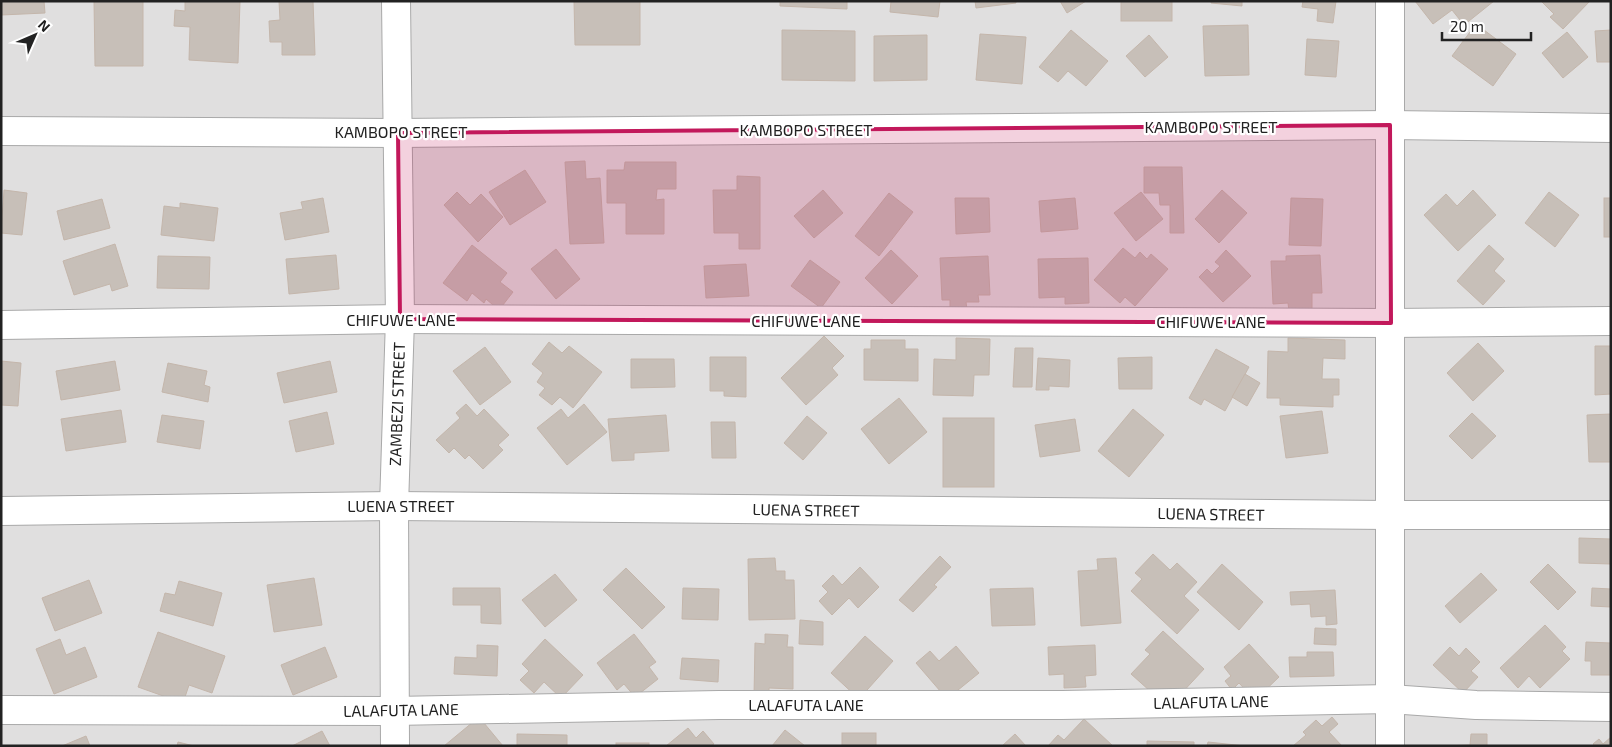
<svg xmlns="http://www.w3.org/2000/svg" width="1612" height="747" font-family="'Exo 2',sans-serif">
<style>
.residential{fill:#e0dfdf}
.building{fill:#c7bfb8;stroke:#c4b6ab}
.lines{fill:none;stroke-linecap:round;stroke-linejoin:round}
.minor-casing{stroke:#a9a9a9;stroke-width:30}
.minor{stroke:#fff;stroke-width:28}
.marked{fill:#c2185b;fill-opacity:0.2;stroke:#c2185b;stroke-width:4;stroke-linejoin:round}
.labels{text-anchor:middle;stroke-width:4.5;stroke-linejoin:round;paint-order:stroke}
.street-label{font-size:16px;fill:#222;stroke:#fff}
</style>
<rect width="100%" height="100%" fill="#f2efe9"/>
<rect class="residential" x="1" y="1" width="1610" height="745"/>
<g class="building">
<path d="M1,1H44L45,13L1,15Z"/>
<path d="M94,1H143V66H95Z"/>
<path d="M185,1H240L238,63L189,60L190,27L174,26L175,10L185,11Z"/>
<path d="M279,1H313L315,55H282V42H270L269,21L280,20Z"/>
<path d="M574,1H640V45H575Z"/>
<path d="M780,1H847V9L780,6Z"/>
<path d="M891,1H940L938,17L890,12Z"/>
<path d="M975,1H1016V3L976,8Z"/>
<path d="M1060,1H1086L1067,13Z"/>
<rect x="1121" y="1" width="51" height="20"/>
<path d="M1211,1H1242V6L1211,3Z"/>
<path d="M1303,1H1336L1333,23L1317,21L1318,9L1302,7Z"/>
<path d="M1415,1H1494L1464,25L1452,10L1433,24Z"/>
<path d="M1541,1H1590L1563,29L1550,17L1554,14Z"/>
<path d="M1476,24L1516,54L1493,86L1452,56Z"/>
<path d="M1248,25L1249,75L1205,76L1203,26Z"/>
<path d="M782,30L855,31V81L782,80Z"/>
<path d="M1071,30L1108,61L1086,86L1068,71L1058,82L1039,67Z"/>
<path d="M1611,30V62H1597L1595,31Z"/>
<path d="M1567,32L1588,57L1563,78L1542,53Z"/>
<path d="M980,34L1026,37L1022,84L976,80Z"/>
<path d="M927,35V80L874,81V36Z"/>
<path d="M1149,35L1168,57L1145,77L1126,56Z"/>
<path d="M1307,39L1339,41L1336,77L1305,75Z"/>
<path d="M585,161L586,179L600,178L604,243L570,244L565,162Z"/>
<path d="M625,162H676V189H657L656,200L664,199V234H626V203H607V170H624Z"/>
<path d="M1144,167H1182L1184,233H1170V205H1160L1159,193H1144Z"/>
<path d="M525,170L546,202L510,225L489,192Z"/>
<path d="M737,176L760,177V249H739V233H714L713,190H737Z"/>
<path d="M4,190L27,193L22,235L1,233Z"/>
<path d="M823,190L843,213L814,238L794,216Z"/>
<path d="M1222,190L1247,213L1219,243L1195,219Z"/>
<path d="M1473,190L1496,215L1458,251L1424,215L1446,194L1457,206Z"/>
<path d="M457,192L470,205L481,194L503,217L478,242L444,205Z"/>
<path d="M1141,192L1163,219L1136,241L1114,213Z"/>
<path d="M1549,192L1579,215L1555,247L1525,223Z"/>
<path d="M889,193L913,212L879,256L855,236Z"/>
<path d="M323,198L329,232L285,240L280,213L303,209L301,202Z"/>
<path d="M955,198H989L990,232L956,234Z"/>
<path d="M1075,198L1078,229L1041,232L1039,201Z"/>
<path d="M1291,198L1323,199L1321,246L1289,245Z"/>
<rect x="1604" y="198" width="7" height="39"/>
<path d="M102,199L110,228L64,240L57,211Z"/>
<path d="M180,203L218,208L214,241L161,235L164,206L180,208Z"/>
<path d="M115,244L128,286L112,291L110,284L74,295L63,261Z"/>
<path d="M472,245L507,273L500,282L513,292L499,310L486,299L484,303L472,293L467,301L443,283Z"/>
<path d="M1489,245L1504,259L1494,271L1505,281L1483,305L1457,281Z"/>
<path d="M1123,248L1135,258L1140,252L1147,259L1151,254L1168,269L1135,306L1125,297L1120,303L1094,280Z"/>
<path d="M556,249L580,279L556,299L531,269Z"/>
<path d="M891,250L918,276L892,304L865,278Z"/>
<path d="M1226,250L1251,276L1223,302L1199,277L1207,269L1212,274L1220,266L1215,262Z"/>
<path d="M336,255L339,289L289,294L286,259Z"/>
<path d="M1320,255L1322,293H1312V311H1289L1288,303L1273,304L1271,261H1286V256Z"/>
<path d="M158,256L210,257L209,289L157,288Z"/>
<path d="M988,256L990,295H978L979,302H966L967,310L950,311V300H942L940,258Z"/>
<path d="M1088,258L1089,303L1065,304V297L1039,298L1038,259Z"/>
<path d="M810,260L840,282L821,308L791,286Z"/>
<path d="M746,264L749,296L706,298L704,266Z"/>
<path d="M824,336L844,356L832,368L838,375L806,405L781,378Z"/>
<path d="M956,338L990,339L989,375H974L973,396L933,395L934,359L956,360Z"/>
<path d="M1288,338L1345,340V359L1323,358L1322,379H1339V395H1333V407L1280,405V398H1267L1268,351L1288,352Z"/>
<path d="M871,340H905V349H918V381L864,380V349H871Z"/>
<path d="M549,342L562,353L569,346L602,372L573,408L560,397L552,405L539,395L545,388L537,382L543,373L532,364Z"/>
<path d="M1478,343L1504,371L1473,401L1447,373Z"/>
<path d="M1595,346H1611V394L1595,395Z"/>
<path d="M485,347L511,382L480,405L453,371Z"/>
<path d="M1015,348H1033L1032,387H1013Z"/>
<path d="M1216,349L1249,367L1225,411L1204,399L1201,405L1189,398Z"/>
<path d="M710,357H746V397L724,396V391H710Z"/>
<path d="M1152,357V389H1119L1118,358Z"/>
<path d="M1038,358L1070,360L1069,387L1049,386V390H1036Z"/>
<path d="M631,359H674L675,387L631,388Z"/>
<path d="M1,361L21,363L18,406L1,405Z"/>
<path d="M115,361L120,390L61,400L56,371Z"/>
<path d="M330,361L337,392L284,403L277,373Z"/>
<path d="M168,363L207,371L204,385L210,387L208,402L162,392Z"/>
<path d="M1245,374L1260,383L1247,406L1232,397Z"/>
<path d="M899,398L927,432L889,464L861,429Z"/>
<path d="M466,404L477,416L484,409L509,435L498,445L503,450L483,469L469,455L465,459L454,448L449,453L436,440L460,418L456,413Z"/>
<path d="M584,404L607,432L567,465L537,428L561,409L568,418Z"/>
<path d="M1133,409L1164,435L1129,477L1098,451Z"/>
<path d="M121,410L126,442L66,451L61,419Z"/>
<path d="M1322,411L1328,453L1286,458L1280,416Z"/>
<path d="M327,412L334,444L296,452L289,421Z"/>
<path d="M1472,413L1496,436L1472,459L1449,436Z"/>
<path d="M1611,414V462H1589L1587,415Z"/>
<path d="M162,415L204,421L200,449L157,442Z"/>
<path d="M666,415L669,451L634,453V460L612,461L608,419Z"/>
<path d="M807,416L827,433L803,460L784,443Z"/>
<rect x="943" y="418" width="51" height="69"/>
<path d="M1075,419L1080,451L1040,457L1035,425Z"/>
<path d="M711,422H735L736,458H712Z"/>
<path d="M1579,538L1611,539V564L1579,563Z"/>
<path d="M1153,554L1170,570L1177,563L1197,582L1184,596L1199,610L1177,634L1131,591L1142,579L1135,573Z"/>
<path d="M940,556L951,567L934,585L937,587L913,612L899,600Z"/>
<path d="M775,558L776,571H785V580H794L795,619L749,620L748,559Z"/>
<path d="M1116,558L1121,623L1081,626L1078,571L1098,570L1097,559Z"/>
<path d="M1222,564L1263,602L1239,630L1197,592Z"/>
<path d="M1548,564L1576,592L1558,610L1530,582Z"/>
<path d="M860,567L879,587L858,608L849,598L832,615L819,601L828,592L822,586L833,575L842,585Z"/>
<path d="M626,568L665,607L642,629L603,590Z"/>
<path d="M1481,573L1497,590L1460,623L1445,606Z"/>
<path d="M555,574L577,600L545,627L522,600Z"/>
<path d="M314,578L322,625L274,632L267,585Z"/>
<path d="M89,580L102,613L55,631L42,598Z"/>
<path d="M179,581L222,593L213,626L160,611L165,593L175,595Z"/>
<path d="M453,588H500L501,624L481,623V605H453Z"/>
<path d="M683,588L719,589L718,620L682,619Z"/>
<path d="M1033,588L1035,625L992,626L990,589Z"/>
<path d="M1592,588L1611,589V607L1591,606Z"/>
<path d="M1335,590L1337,624L1326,625V616L1311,617L1310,604L1291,605L1290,592Z"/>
<path d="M800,620L823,622V645L799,644Z"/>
<path d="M1545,625L1566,647L1562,651L1570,659L1540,688L1529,676L1518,688L1500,668Z"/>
<path d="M1315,628L1336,629V645L1314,644Z"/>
<path d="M1163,631L1204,669L1179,696L1170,688L1160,700L1131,674L1150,654L1145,650Z"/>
<path d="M158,632L225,656L212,693L189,685L183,703L138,687Z"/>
<path d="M634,634L656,662L649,667L658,679L635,697L624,684L617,690L597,663Z"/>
<path d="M765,634L788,635L787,647H793V689L769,688V696H754L755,643L765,644Z"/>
<path d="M865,636L893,661L859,699L831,673Z"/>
<path d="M60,639L66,655L85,647L97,677L54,694L36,649Z"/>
<path d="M545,639L583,675L561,698L544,682L534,693L520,680L529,671L522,664Z"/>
<path d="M1586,642L1611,643V675H1591V661H1585Z"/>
<path d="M1249,644L1279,677L1255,700L1239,683L1232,690L1225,681L1231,676L1224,667Z"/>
<path d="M477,645L498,646L497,676L454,674L455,657L477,658Z"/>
<path d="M1095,645L1096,675L1085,676L1086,687L1064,688V674L1049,675L1048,647Z"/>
<path d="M956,646L979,673L947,699L916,663L930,651L939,661Z"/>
<path d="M325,647L337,677L293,695L281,665Z"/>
<path d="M1450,647L1459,656L1466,648L1480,662L1471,671L1478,677L1463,693L1433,665Z"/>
<path d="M1307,652H1333L1334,676L1290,677L1289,657H1307Z"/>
<path d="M682,658L719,660L718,682L680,679Z"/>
<path d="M479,717L503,746H444Z"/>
<path d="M1332,717L1338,724L1329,732L1342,746H1293L1306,735L1303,732L1316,720L1322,726Z"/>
<path d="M1084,719L1113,746H1048L1058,735L1064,740Z"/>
<path d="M688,728L696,738L703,731L714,744L711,746H666Z"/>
<path d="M785,730L805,746H772Z"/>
<path d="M322,731L330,746H292Z"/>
<rect x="842" y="733" width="34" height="13"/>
<path d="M517,734L567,735V746H517Z"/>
<path d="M1015,734L1026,746H1002Z"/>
<path d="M1471,734H1487V746H1444L1470,745Z"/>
<path d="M86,736L90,746H62Z"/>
<path d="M1611,737V746H1595L1593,744L1599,739L1603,744Z"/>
<path d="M1147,741L1194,742V746H1147Z"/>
<path d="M178,742L194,746H177Z"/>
<path d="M1208,742L1245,746H1207Z"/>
<rect x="616" y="743" width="33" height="3"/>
</g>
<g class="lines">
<g class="minor-casing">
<g id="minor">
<path d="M1,131L398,133L1390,125L1611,128"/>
<path d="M1,325L400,319L1391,323L1611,321"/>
<path d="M1,511L394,506L1389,515H1611"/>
<path d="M1,710L394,711L719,705H1062L1390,699L1476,705L1611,707"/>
<path d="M395,746L394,506L400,319L396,1"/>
<path d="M1390,746V1"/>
</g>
</g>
<use href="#minor" class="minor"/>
</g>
<path class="marked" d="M1390,125L1391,323L400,319L398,133Z"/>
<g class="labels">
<g class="street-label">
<text x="1211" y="133">KAMBOPO STREET</text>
<text x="806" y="136">KAMBOPO STREET</text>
<text x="401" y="138">KAMBOPO STREET</text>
<text x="401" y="326">CHIFUWE LANE</text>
<text x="806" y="327">CHIFUWE LANE</text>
<text x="1211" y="328">CHIFUWE LANE</text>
<text transform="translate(397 404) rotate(-88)" y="6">ZAMBEZI STREET</text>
<text x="401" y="512">LUENA STREET</text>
<text transform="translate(806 510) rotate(1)" y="6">LUENA STREET</text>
<text transform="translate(1211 514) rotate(1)" y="6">LUENA STREET</text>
<text transform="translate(1211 702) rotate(-1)" y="6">LALAFUTA LANE</text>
<text x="806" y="711">LALAFUTA LANE</text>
<text transform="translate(401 710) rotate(-1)" y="6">LALAFUTA LANE</text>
</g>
</g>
<rect width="1612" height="747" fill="none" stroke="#222222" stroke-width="5"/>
<g transform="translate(35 35) rotate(45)" stroke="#ffffff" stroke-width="4" paint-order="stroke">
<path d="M0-4L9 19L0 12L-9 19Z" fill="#222222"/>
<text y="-8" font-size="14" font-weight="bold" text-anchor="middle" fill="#222222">N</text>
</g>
<path d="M1442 32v8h89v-8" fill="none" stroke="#222222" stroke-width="2.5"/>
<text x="1450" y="32" font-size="15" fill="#222222" stroke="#ffffff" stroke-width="4" paint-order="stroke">20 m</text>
</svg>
